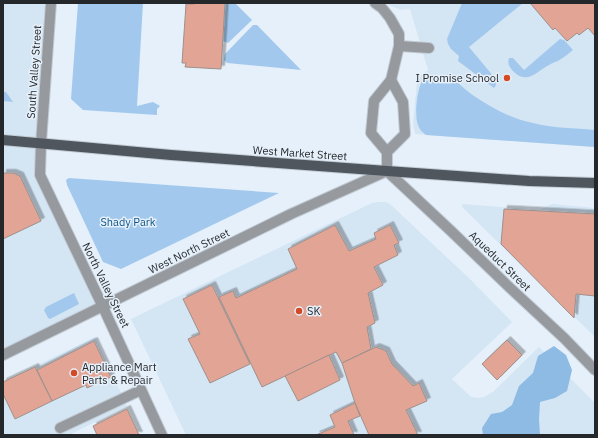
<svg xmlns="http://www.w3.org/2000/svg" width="598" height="438" font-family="'IBM Plex Sans',sans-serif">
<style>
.built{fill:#d4e5f4}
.green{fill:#a2c9ed}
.forest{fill:#8ebbe4}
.building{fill:#e2a494;stroke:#9e908c;filter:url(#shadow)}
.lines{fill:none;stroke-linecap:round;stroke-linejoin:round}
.minor-casing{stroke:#c3ccd5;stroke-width:12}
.major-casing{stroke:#c3ccd5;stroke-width:12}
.minor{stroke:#969a9e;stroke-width:10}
.major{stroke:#4f565d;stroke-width:10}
.poi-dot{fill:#d44a25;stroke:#e6f0fa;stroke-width:1.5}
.labels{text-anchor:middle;stroke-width:3;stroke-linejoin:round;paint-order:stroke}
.street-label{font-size:11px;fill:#24282b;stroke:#e6f0fa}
.poi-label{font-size:11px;fill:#24282b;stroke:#e6f0fa;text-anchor:start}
.park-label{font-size:11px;fill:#0b5487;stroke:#e6f0fa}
</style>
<defs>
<filter id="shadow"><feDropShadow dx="3.5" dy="-3.5" stdDeviation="0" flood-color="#0004"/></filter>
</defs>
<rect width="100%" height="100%" fill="#e6f0fa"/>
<g class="built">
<path d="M3,3H51L40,175L103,307L3,355Z"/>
<path d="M386,3H595V147L415,134L413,124L417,82L422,74L428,70L410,9L401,10L391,6Z"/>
<path d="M378,202H386L390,204L471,280L512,322L452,379L471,397L478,398L484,397L493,392L539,347L595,403V435H186L131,319L372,203Z"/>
<path d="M462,204L539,210L552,204L595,208V337L462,207Z"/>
<path d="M95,337L127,406L71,434V435H3V382Z"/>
</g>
<g class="green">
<path d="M78,3H143L137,106L153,102L160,106L157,109V115L83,110L71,99Z"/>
<path d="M225,3H235L252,20L228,43L223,41Z"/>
<path d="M462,3H523L469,47L494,77C497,81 497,84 494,88L458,61L459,56L451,49L448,44L447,39Z"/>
<path d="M253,25H257L301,70L227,63L224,60L225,54Z"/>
<path d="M560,39L564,40L573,50C568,54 563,58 558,61C555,62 552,63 549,65C537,71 528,85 514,72C510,68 507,64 509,58H513L524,70Z"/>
<path d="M448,74C457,81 465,90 474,96C492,108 512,119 533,123C553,128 574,128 595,130V147L426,135C422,132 419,129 418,125C414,116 417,84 425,77C430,73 438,75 443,78Z"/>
<path d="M3,92H6L13,102L3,101Z"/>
<path d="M69,178L279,193L121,269L103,262L67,185L66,180Z"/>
<path d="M74,293L79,304L50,319L48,318L44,310L46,307Z"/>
</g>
<path class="forest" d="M554,346L566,355L572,370L567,391L555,398L540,402L539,419L540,435H483L482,428L491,414L502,412L512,405L519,386L533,373L538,356Z"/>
<g class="building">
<path d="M194,3H225L221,69L185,67L186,63H182L186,4H194Z"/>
<path d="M530,3H595V36L588,28L579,35L577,33L567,41L555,28L553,30Z"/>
<path d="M3,173H13L20,176L41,221L3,239Z"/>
<path d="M504,209L595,214V296L576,294L574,318L501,244Z"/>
<path d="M335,225L349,251L376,239L374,233L390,225L399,243L394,245L398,255L374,267L383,285L368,293L375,323L367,327L371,349L342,363L336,352L262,387L219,297L233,291L236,298L297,269L288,249Z"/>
<path d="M212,285L250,364L210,383L188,339L200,334L183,299Z"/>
<path d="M507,340L522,355L497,380L482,364Z"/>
<path d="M94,341L111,377L87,388L86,385L52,401L37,370Z"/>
<path d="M376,347L386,351L392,364L413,386L419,383L427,401L406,410L418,435H369L355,403L342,363Z"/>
<path d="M329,355L340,380L298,401L285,376Z"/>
<path d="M35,367L52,401L15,419L3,394V382Z"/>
<path d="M355,403L360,416L348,421L354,435H316L335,427L330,415Z"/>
<path d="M127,409L139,435H97L93,426Z"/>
</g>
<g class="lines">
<g class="minor-casing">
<g id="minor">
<path d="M51,3L41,143L40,175L103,307L162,435"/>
<path d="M375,3L382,8L390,18L399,34V46L391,80L374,101L371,133L387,152V171"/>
<path d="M399,46L429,48"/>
<path d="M387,152L405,134L403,102L391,80"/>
<path d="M387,171L451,231L508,286L564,338L595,370"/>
<path d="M3,355L291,214L387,171"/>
<path d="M60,428L141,390"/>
</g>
</g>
<g class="major-casing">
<path id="major" d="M3,140L171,155L387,171L529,181L595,183"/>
</g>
<use href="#minor" class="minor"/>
<use href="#major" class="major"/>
</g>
<g class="poi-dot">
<circle cx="507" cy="78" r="4"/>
<circle cx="299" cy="311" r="4"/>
<circle cx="74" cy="373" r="4"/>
</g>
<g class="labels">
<g class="street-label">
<text transform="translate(34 72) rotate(-86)" y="4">South Valley Street</text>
<text transform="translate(300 153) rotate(4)" y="4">West Market Street</text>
<text transform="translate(189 251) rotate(-26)" y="4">West North Street</text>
<text transform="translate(500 261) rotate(44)" y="4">Aqueduct Street</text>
<text transform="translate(106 285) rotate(64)" y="4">North Valley Street</text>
</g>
<g class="poi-label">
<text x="499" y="82" text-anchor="end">I Promise School</text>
<text x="307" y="315">SK</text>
<text x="82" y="371">Appliance Mart<tspan x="82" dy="13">Parts &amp; Repair</tspan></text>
</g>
<g class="park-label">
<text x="128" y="226">Shady Park</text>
</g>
</g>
<rect width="598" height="438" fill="none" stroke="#24282b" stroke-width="8"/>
</svg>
